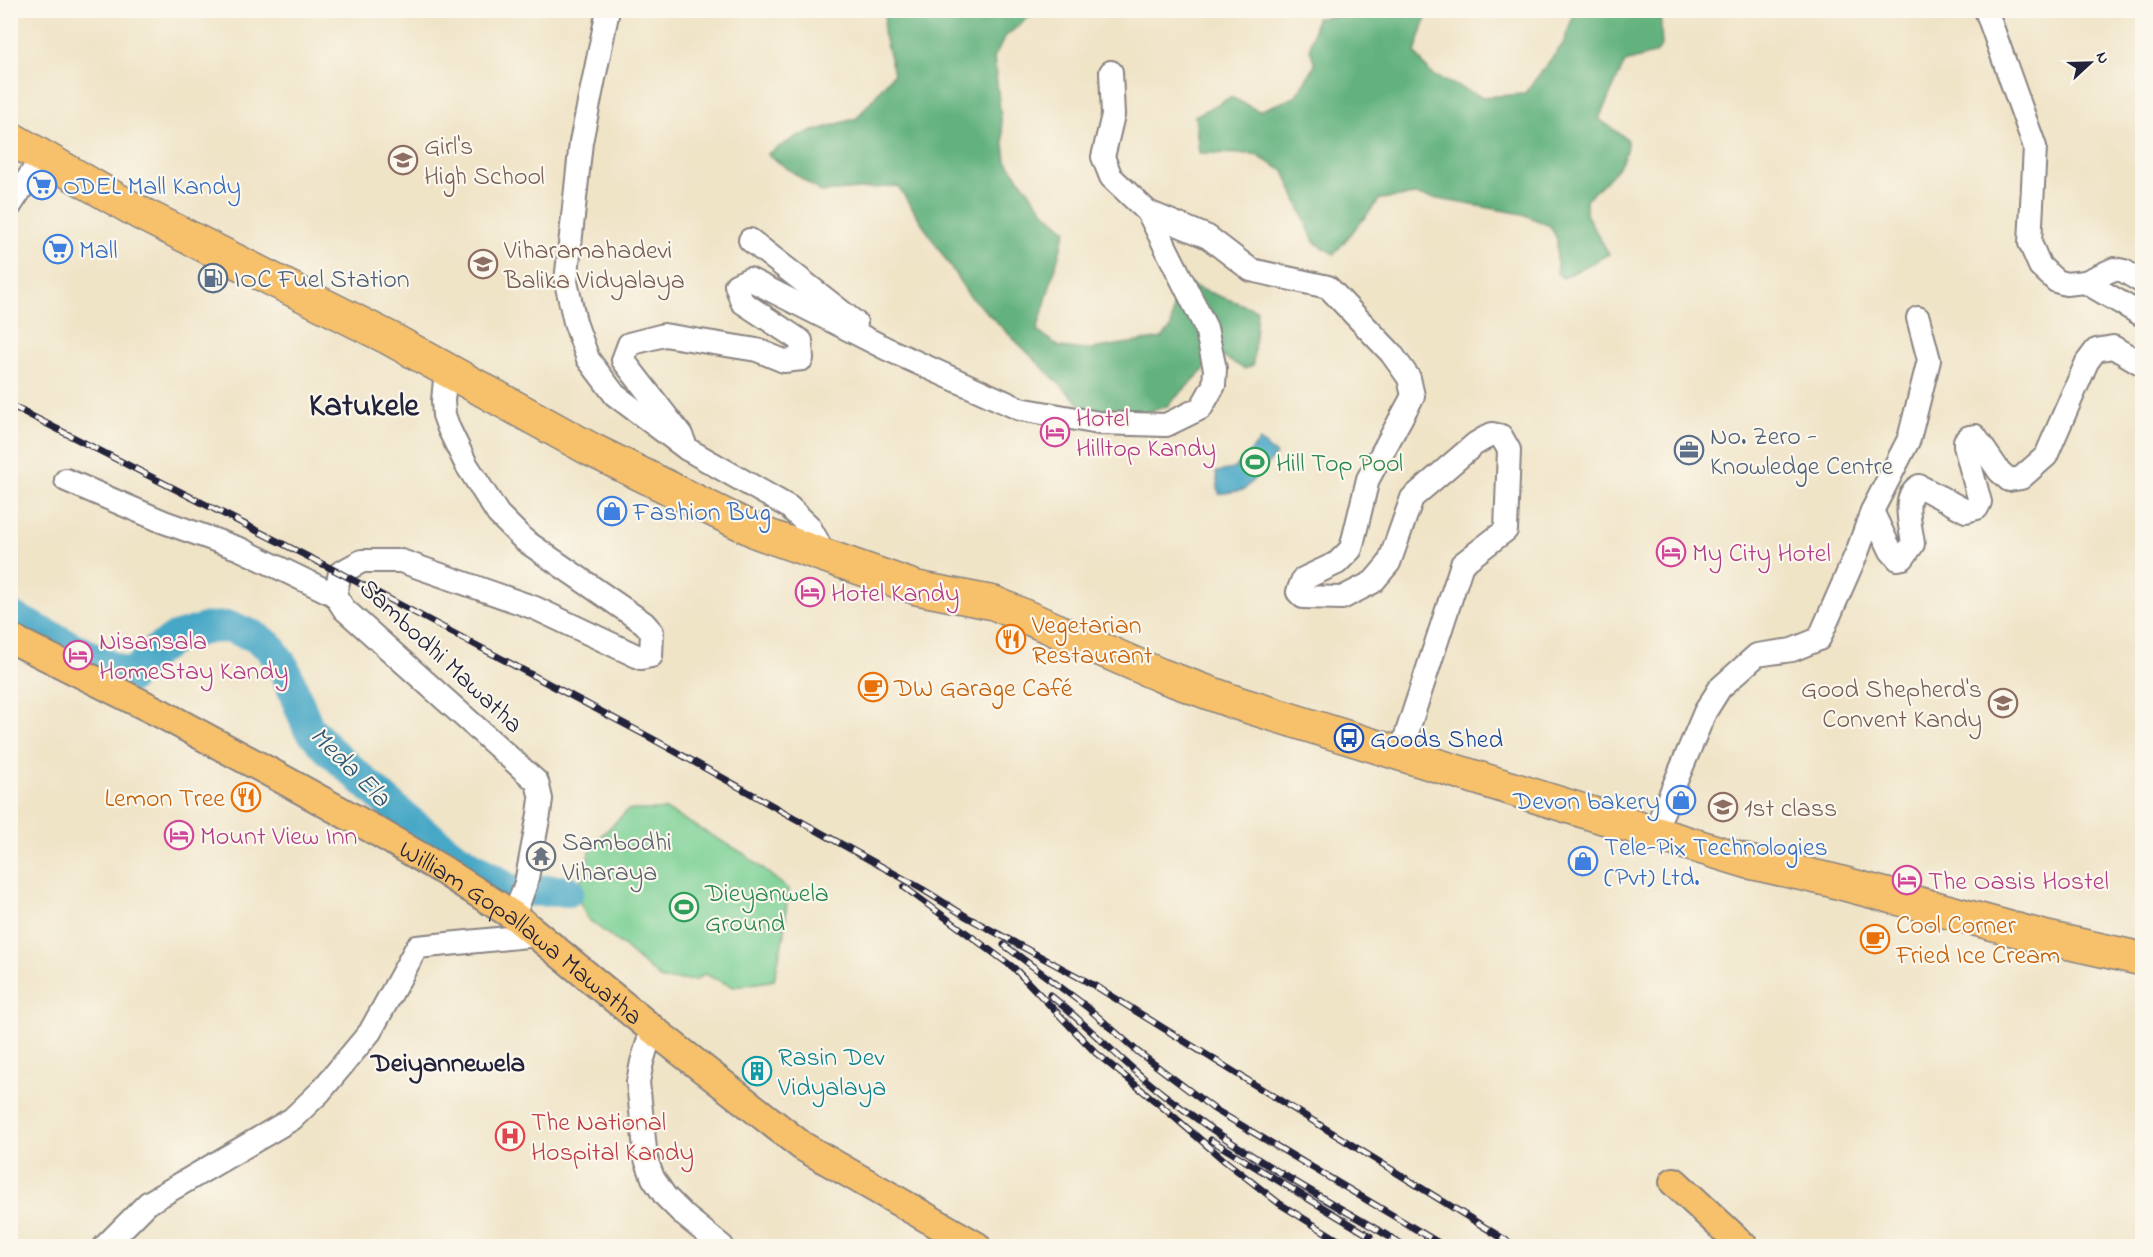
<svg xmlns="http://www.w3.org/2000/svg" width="2153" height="1257" font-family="'Indie Flower',sans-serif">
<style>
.green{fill:#7bd094;stroke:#4e7968;stroke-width:1.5}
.forest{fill:#64b27e;stroke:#436a5c;stroke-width:1.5}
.water{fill:#47a7c6;stroke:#346480;stroke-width:1.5}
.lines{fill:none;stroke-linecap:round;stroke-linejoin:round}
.river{stroke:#47a7c6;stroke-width:32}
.minor-casing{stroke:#898381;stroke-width:26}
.major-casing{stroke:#898381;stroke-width:32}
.highway-casing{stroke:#898381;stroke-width:36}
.minor{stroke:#fff;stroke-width:22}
.major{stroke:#f7c06b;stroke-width:28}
.highway{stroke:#f7c06b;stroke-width:33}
.rail-casing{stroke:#22223b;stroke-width:7}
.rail{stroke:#fbf7ec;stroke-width:4.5;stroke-dasharray:14;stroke-linecap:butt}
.labels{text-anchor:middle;stroke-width:4.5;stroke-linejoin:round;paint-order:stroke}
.education-label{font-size:26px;fill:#785e54;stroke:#fbf7ec;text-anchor:start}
.shop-label{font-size:26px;fill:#366cbe;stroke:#fbf7ec;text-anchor:start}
.service-label{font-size:26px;fill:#4e5e75;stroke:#fbf7ec;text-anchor:start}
.hotel-label{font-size:26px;fill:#b23c85;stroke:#fbf7ec;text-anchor:start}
.leisure-label{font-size:26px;fill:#27864d;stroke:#fbf7ec;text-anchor:start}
.food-label{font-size:26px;fill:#c56008;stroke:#fbf7ec;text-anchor:start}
.street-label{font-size:26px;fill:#22223b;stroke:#fbf7ec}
.transit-label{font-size:26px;fill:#164399;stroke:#fbf7ec;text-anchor:start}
.worship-label{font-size:26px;fill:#5b616d;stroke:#fbf7ec;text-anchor:start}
.culture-label{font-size:26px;fill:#0d838f;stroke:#fbf7ec;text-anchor:start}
.health-label{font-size:26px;fill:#be3a42;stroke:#fbf7ec;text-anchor:start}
.water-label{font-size:27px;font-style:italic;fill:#315773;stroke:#fbf7ec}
.neighbourhood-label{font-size:27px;font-weight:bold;fill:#22223b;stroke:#fbf7ec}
.district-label{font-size:32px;font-weight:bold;fill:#22223b;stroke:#fbf7ec}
</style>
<rect width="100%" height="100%" fill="#fbf7ec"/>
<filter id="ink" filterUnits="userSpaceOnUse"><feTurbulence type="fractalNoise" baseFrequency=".0167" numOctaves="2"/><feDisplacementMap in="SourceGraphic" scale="12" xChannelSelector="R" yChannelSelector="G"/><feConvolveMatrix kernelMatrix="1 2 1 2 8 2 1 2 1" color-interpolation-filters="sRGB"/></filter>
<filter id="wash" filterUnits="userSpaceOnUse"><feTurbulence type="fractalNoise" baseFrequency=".008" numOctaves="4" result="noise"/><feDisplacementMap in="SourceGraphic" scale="24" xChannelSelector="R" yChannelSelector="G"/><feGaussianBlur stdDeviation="1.35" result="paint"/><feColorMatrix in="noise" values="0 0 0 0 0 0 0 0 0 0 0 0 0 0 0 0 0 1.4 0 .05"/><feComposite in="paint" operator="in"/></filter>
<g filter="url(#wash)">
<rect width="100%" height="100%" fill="#f0e4c7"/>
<path class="green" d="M628,810H667L743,853L788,889L784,934L774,980L734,987L704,974L696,980H662L623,946L588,919L576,895L592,845Z"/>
<g class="forest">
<path d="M886,11H1036L1005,37L994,58L1006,161L1044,211L1066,230L1037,331L1060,347L1085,350L1162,338L1171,328L1173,305L1184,283L1257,310L1253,365L1245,369L1219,355L1167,406L1136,416L1089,413L968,294L898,186L821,192L767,154L798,136L857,118L894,73L883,32Z"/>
<path d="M1347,11H1428L1415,53L1432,75L1482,97L1524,94L1563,44L1575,11H1660L1662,46L1656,53L1625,62L1599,119L1627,139C1629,164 1603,184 1586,199V214L1609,254L1563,278L1557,273V239L1550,226L1523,214L1416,195L1380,199L1334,254L1314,242L1284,171L1254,154L1199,153L1195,116L1231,97L1259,111L1295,97L1315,65L1310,49L1316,18L1342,16Z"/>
</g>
<path class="water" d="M1260,441L1276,455L1244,490L1219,494L1216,472L1234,469Z"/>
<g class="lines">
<path class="river" d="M10,616L131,677L155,651L177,637L208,628L229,627L254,636L270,647L284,668L308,727L328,749L405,818L452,854L510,890L568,891"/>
</g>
</g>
<g filter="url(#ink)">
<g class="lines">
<g class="minor-casing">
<g id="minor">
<path d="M608,10L581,142L566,282L575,322L588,359L615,395L687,449L789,507L809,526L818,542L821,555"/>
<path d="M1986,10L2035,147L2030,243L2040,266L2056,281L2066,284L2085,282L2114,269L2124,271L2142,282"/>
<path d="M1111,72L1113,115L1103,157L1111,177L1148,212L1208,237L1251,270L1328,287L1391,353L1409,378L1413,396L1368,479L1351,549L1337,563L1303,579L1298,592L1303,597L1342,598L1373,582L1389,563L1412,498L1475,444L1492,434L1501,436L1509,450L1506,530L1462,564L1400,754"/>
<path d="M10,206L42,157"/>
<path d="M750,240L856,323"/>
<path d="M2085,282L2142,315"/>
<path d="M446,369L443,401L444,415L449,429L466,464L498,514L524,540L644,623L652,632L651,656L641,658L535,608L401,561H362L340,573L335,595L344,609L537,782L541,799L539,814L526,883L514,916"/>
<path d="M687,449L681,435L623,360L629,344L664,335L757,350L784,361L802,359L801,341L742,302L736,285L749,279L887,349L1020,409L1099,423L1166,425L1201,408L1214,385L1215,369L1206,328L1148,212"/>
<path d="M66,480L164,522L240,549L335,595"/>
<path d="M1872,511L1909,439L1929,360L1918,318"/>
<path d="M1654,833L1705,712L1720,688L1757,655L1792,650L1819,639L1858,550L1872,511L1891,551L1898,559L1903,558L1913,544C1911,526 1901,496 1919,486L1966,511L1977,508L1980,502L1965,446V441L1969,437L1975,436L1999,471L2009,480L2021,478L2046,456L2087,362L2096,350L2113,347L2142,364"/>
<path d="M652,1029L642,1062L638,1082L646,1159L653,1178L665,1196L685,1216L722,1246"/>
<path d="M105,1246L148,1203L292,1119L320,1092L370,1032L417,947L538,935"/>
</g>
</g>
<g class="major-casing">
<g id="major">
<path id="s1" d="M10,638L162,714L286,781L378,832L441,869L514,916L652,1029L802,1146L976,1246"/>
<path d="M1674,1182L1743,1246"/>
</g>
</g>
<g class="highway-casing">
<path id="highway" d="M10,138L140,213L389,338L590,449L760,533L917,588L994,603L1160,675L1237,703L1654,833L1749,862L1830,880L2043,937L2142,959"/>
</g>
<use href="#minor" class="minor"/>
<use href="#major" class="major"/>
<use href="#highway" class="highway"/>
<g class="rail-casing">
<g id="rail">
<path d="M10,405L340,573L651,738L922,889L967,917L1097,987L1515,1246"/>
<path d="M904,887L1014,968L1096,1053L1165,1109L1225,1161L1280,1204L1348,1246"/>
<path d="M1004,945L1087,1007L1138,1052L1214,1109L1444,1246"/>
<path d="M1050,995C1089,1027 1123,1063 1163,1094C1238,1152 1324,1198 1405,1246"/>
<path d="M1211,1140L1370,1236"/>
</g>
</g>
<use href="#rail" class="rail"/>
</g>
</g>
<defs>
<g id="school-ring" transform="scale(1.5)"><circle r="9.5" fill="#fbf7ec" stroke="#8d6e63" stroke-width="1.5"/><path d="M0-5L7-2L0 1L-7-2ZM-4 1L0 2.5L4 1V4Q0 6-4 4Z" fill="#8d6e63"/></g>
<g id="supermarket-ring" transform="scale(1.5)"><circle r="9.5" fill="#fbf7ec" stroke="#3f7fe0" stroke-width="1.5"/><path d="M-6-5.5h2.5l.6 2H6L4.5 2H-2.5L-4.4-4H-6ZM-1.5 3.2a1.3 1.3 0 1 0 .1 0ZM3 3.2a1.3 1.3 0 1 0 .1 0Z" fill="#3f7fe0"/></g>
<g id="fuel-ring" transform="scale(1.5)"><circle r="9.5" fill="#fbf7ec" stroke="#5c6f8a" stroke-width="1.5"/><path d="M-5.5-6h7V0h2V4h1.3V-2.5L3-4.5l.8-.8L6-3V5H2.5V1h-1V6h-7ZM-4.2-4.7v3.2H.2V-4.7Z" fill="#5c6f8a"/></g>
<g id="hotel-ring" transform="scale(1.5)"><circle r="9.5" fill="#fbf7ec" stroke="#d1479c" stroke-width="1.5"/><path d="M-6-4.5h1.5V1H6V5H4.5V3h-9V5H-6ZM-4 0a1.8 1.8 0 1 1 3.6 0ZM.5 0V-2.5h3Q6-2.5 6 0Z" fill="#d1479c"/></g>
<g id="office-ring" transform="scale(1.5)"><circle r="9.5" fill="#fbf7ec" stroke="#5c6f8a" stroke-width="1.5"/><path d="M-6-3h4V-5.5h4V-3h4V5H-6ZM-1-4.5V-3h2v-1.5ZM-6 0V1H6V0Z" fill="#5c6f8a"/></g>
<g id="stadium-ring" transform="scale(1.5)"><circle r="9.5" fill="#fbf7ec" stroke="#2e9e5b" stroke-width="1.5"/><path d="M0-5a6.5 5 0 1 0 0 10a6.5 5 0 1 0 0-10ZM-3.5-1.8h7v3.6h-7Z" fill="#2e9e5b"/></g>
<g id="shop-ring" transform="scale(1.5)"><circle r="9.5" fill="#fbf7ec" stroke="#3f7fe0" stroke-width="1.5"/><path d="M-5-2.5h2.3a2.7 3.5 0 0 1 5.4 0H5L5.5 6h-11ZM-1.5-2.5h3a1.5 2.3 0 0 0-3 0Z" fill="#3f7fe0"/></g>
<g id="restaurant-ring" transform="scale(1.5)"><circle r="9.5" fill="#fbf7ec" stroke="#e8710a" stroke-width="1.5"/><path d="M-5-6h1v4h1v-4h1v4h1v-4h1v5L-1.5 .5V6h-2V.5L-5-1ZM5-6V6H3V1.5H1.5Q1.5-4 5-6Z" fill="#e8710a"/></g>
<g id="cafe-ring" transform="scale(1.5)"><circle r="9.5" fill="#fbf7ec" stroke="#e8710a" stroke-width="1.5"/><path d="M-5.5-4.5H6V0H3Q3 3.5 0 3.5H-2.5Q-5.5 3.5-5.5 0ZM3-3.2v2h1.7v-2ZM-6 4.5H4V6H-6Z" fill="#e8710a"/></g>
<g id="bus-ring" transform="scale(1.5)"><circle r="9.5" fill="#fbf7ec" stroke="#1a4fb4" stroke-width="1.5"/><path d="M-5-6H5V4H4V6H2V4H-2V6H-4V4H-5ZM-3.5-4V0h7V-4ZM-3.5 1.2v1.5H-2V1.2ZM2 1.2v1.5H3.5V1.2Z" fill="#1a4fb4"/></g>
<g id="temple-ring" transform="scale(1.5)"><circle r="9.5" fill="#fbf7ec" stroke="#6b7280" stroke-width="1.5"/><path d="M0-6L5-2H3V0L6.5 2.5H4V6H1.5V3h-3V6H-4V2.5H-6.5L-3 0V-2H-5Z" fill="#6b7280"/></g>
<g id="building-ring" transform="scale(1.5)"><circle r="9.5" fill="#fbf7ec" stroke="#0f9aa8" stroke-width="1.5"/><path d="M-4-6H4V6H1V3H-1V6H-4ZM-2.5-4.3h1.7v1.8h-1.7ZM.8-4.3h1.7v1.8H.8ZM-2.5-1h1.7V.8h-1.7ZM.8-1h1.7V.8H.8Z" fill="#0f9aa8"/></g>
<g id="hospital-ring" transform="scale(1.5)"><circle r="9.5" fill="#fbf7ec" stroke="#e0444e" stroke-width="1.5"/><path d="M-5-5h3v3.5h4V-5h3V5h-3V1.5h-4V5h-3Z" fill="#e0444e"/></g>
</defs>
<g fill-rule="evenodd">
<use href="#school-ring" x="403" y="160"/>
<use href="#supermarket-ring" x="42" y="185"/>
<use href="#supermarket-ring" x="58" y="249"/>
<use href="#school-ring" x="483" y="264"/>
<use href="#fuel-ring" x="213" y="278"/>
<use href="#hotel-ring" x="1055" y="432"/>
<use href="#office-ring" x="1689" y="450"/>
<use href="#stadium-ring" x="1255" y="462"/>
<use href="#shop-ring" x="612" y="511"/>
<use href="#hotel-ring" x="1671" y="552"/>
<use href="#hotel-ring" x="810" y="592"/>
<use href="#restaurant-ring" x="1011" y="639"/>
<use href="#hotel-ring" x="78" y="655"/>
<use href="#cafe-ring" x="873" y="687"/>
<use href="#school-ring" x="2003" y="703"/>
<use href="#bus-ring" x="1349" y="738"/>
<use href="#restaurant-ring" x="246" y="797"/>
<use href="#shop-ring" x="1681" y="800"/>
<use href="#school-ring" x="1723" y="807"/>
<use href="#hotel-ring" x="179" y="835"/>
<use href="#temple-ring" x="541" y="856"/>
<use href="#shop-ring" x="1583" y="861"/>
<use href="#hotel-ring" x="1907" y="880"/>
<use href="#stadium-ring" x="684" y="907"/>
<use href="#cafe-ring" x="1875" y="939"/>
<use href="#building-ring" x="757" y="1071"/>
<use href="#hospital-ring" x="510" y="1136"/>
</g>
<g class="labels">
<g class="education-label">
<text x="424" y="154">Girl's<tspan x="424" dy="30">High School</tspan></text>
<text x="504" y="258">Viharamahadevi<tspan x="504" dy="30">Balika Vidyalaya</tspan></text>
<text x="1982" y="697" text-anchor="end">Good Shepherd's<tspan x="1982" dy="30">Convent Kandy</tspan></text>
<text x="1744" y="816">1st class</text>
</g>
<g class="shop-label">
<text x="63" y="194">ODEL Mall Kandy</text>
<text x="79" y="258">Mall</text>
<text x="633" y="520">Fashion Bug</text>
<text x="1660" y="809" text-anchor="end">Devon bakery</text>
<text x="1604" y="855">Tele-Pix Technologies<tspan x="1604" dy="30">(Pvt) Ltd.</tspan></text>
</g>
<g class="service-label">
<text x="234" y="287">IOC Fuel Station</text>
<text x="1710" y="444">No. Zero -<tspan x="1710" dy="30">Knowledge Centre</tspan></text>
</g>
<g class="hotel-label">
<text x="1076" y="426">Hotel<tspan x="1076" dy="30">Hilltop Kandy</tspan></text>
<text x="1692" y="561">My City Hotel</text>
<text x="831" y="601">Hotel Kandy</text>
<text x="99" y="649">Nisansala<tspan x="99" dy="30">HomeStay Kandy</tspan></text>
<text x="200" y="844">Mount View Inn</text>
<text x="1928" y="889">The Oasis Hostel</text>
</g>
<g class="leisure-label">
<text x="1276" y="471">Hill Top Pool</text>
<text x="705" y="901">Dieyanwela<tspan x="705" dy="30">Ground</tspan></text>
</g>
<g class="food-label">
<text x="1032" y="633">Vegetarian<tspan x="1032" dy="30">Restaurant</tspan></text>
<text x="894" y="696">DW Garage Café</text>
<text x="225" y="806" text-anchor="end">Lemon Tree</text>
<text x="1896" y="933">Cool Corner<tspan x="1896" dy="30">Fried Ice Cream</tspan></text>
</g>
<g class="street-label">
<text transform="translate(442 655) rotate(43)" y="9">Sambodhi Mawatha</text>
<text dy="9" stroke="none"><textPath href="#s1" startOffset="591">William Gopallawa Mawatha</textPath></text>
</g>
<g class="transit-label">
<text x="1370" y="747">Goods Shed</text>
</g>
<g class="worship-label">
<text x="562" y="850">Sambodhi<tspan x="562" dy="30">Viharaya</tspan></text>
</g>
<g class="culture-label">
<text x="778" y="1065">Rasin Dev<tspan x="778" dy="30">Vidyalaya</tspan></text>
</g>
<g class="health-label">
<text x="531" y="1130">The National<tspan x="531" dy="30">Hospital Kandy</tspan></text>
</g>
<g class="water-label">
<text transform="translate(351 766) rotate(45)" y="9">Meda Ela</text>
</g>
<g class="neighbourhood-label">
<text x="448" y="1071">Deiyannewela</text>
</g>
<g class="district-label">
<text x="364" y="415">Katukele</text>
</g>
</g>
<rect width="2153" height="1257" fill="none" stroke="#fbf7ec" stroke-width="36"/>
<g transform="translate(2090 63) rotate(68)" stroke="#fbf7ec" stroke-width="4.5" paint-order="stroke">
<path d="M0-4.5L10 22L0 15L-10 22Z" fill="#22223b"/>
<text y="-9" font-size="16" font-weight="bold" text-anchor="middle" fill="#22223b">N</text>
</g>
</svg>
